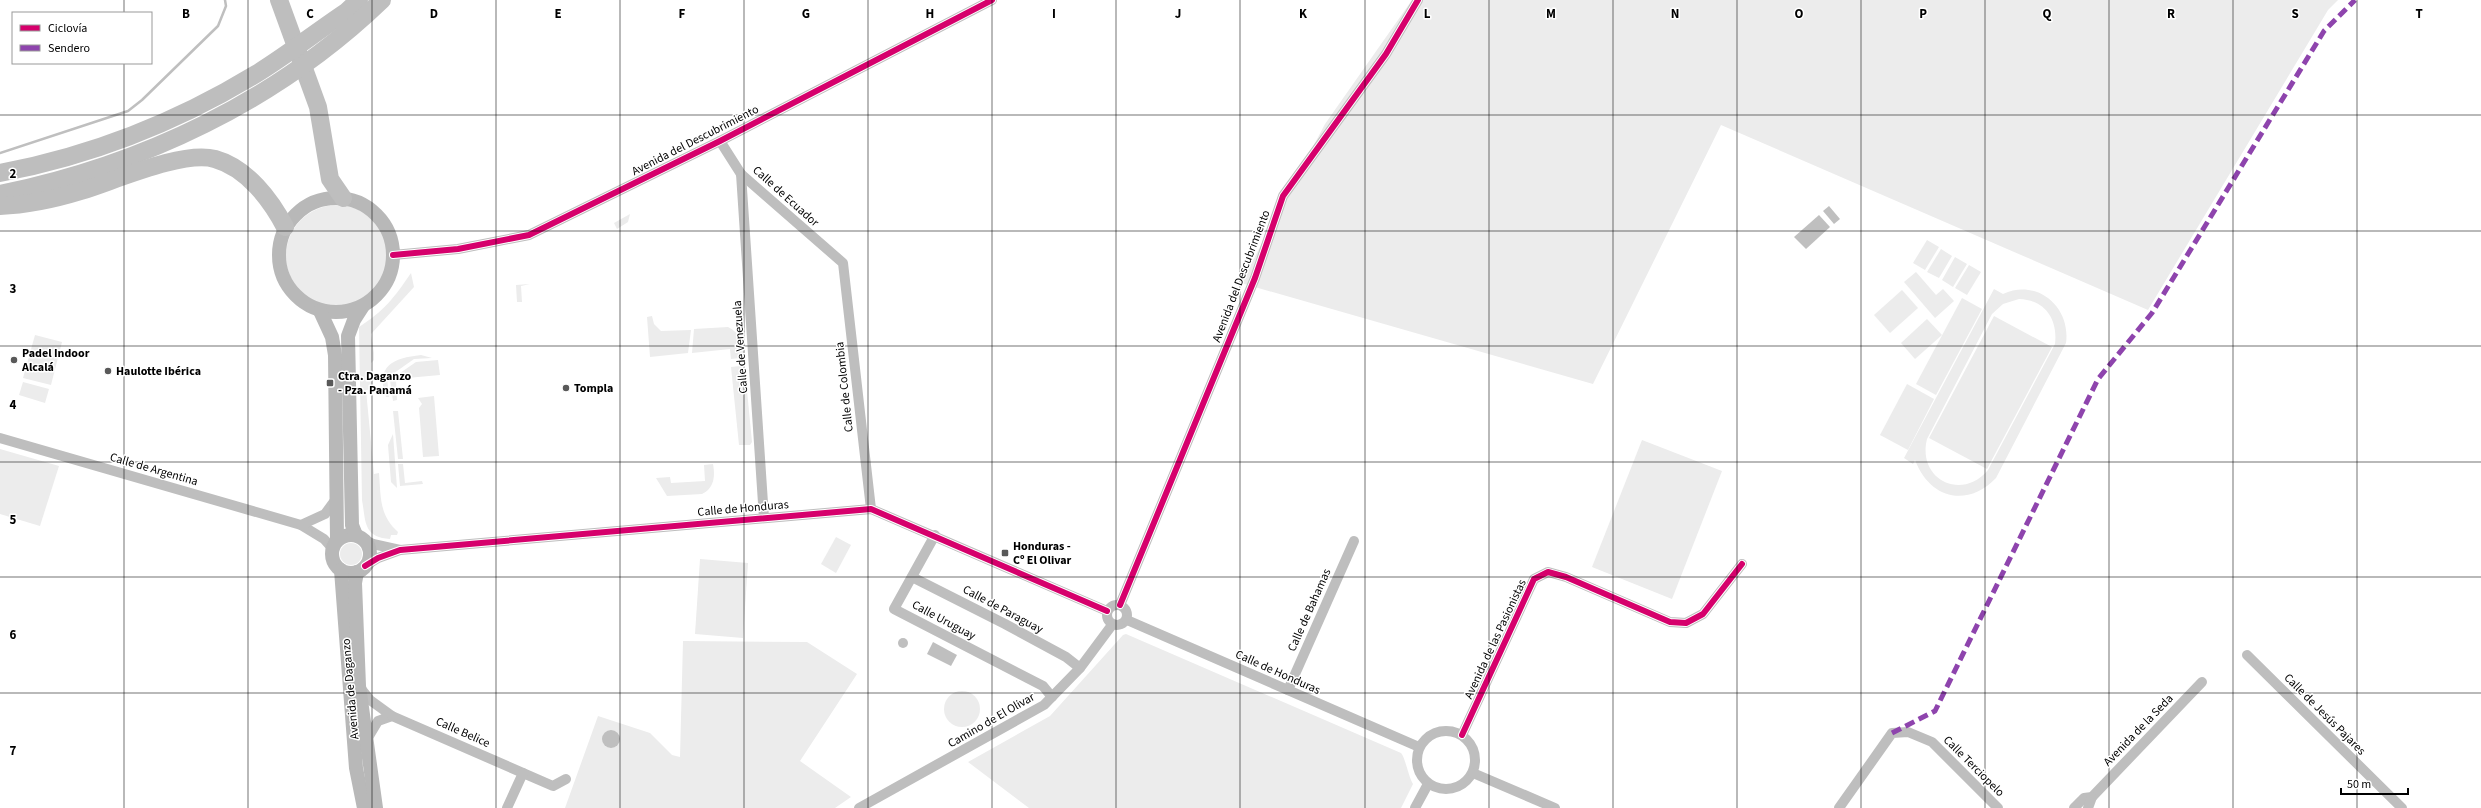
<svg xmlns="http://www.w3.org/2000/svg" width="2481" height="808" font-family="'Source Sans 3',sans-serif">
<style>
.green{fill:#ececec;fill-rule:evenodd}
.water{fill:#bfbfbf}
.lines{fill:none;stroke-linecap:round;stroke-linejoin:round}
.stream{stroke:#bfbfbf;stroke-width:2.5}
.street{stroke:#bebebe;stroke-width:10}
.secondary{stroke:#b8b8b8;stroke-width:14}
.highway{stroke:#bebebe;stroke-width:18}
.quiet{stroke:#8e44ad;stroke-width:5;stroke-dasharray:10 5;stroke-linecap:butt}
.cycleway-casing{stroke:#fff;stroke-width:8}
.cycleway{stroke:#d6006c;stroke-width:6}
.grid{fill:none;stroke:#000;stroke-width:1;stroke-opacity:0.55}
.poi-dot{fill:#595959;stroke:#fff;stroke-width:1.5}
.labels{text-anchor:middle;stroke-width:3;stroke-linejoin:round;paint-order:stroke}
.street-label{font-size:12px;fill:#000;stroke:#fff}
.poi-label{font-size:12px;font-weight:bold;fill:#000;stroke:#fff;text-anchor:start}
.grid-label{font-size:13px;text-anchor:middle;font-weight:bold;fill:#000;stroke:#fff;stroke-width:3;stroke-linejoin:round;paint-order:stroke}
</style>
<rect width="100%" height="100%" fill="#fff"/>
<g class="green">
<path d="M1412,0H2338L2328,10L2148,310L1721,125L1593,384L1241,283L1325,124Z"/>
<circle cx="337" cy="256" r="51"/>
<path d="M630,214L628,222L617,229L614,223Z"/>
<path d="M1927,240L1939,247L1925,270L1913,263Z"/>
<path d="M1941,249L1952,256L1939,278L1927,272Z"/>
<path d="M1955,257L1967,264L1953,287L1942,280Z"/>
<path d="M1969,265L1981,272L1967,295L1955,288Z"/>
<path d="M1916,272L1936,295L1943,289L1954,301L1935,318L1904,282Z"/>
<path d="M411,273L414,287L371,334L374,353V360L371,363L372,389L366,390L374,474L379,473C381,497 379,515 398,532L397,535H391L390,539C363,537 366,522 362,500L359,327C384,311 394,298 411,273Z"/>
<path d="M530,284L521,286L522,302H517L516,285Z"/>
<path d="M1994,289L2003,294C2037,278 2071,307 2066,343L1996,478C1967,508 1930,499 1915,460L1913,464L1904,458ZM2019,299C2045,300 2058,319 2055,344L1988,470C1961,502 1917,479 1927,439L1992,314L2003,304Z"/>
<path d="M1902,290L1918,308L1890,333L1874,315Z"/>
<path d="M1962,298L1982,309L1936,395L1916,384Z"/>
<path d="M652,316L654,324L661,331L691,330L688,353L650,357L647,317Z"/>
<path d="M1994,316L2052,347L1987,469L1929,438Z"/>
<path d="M1927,319L1942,335L1915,359L1901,343Z"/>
<path d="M728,327C740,333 749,347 740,358L731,359L730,349L692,353L694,329Z"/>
<path d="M35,335L62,342L51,385L23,378Z"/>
<path d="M421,355L432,358L414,359L387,378L389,397H386C375,366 393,358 421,355Z"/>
<path d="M438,360L440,375L396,379L397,400L393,401L390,380L416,362Z"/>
<path d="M740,366L745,370L752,442L750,445H739L731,367Z"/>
<path d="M23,382L49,389L45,403L19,395Z"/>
<path d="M1907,384L1934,399L1908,450L1880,435Z"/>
<path d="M434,396L439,456L423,457L419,408L422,404L418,398Z"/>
<path d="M393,411H398L403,459H398Z"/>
<path d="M393,434L397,488L391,482L388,445Z"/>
<path d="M1642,440L1722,471L1672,599L1592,567Z"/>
<path d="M0,449L59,466L40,526L0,514Z"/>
<path d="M398,464H403L405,483L422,481L423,484L400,486Z"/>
<path d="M713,464C715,475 715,488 702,494L667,496L656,478L670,477L671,483L705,481L704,465Z"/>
<path d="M836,537L851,545L836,573L821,564Z"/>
<circle cx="351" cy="554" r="11"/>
<path d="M700,559L748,563L743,638L695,634Z"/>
<path d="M1126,634L1401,753C1405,757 1408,775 1413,784L1401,808H1029L968,762L1050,716L1123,635Z"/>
<path d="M683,641L807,642L857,674L800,761L851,797L835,808H565L598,716L650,733L672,755L680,757Z"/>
<circle cx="962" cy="709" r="18"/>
</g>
<g class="water">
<path d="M1829,206L1840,219L1834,224L1823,211Z"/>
<path d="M1819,215L1830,227L1806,249L1794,237Z"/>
<circle cx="903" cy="643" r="5"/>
<path d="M933,642L957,655L951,666L927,654Z"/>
<circle cx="611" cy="739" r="9"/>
</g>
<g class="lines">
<path class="stream" d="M0,153L128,111L142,100L218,26L226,6L225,0"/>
<g class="street">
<path d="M720,141L741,174L843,263L871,509"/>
<path d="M741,174L764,518"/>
<path d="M393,255L458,249L529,235L720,141L992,0"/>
<path d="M0,438L301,525L324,539L332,548"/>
<path d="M301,525L325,514L336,499"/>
<path d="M935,535L894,609L1043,686L1052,697"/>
<path d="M364,539L373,544L400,550"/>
<path d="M365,566L378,558L400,550L871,509L1107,611"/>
<path d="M912,577L1005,624L1066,657L1080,668"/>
<circle cx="1117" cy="615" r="10"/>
<path d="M1120,605L1255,278L1283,196L1386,54L1418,0"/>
<path d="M1127,620L1419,747"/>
<path d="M2247,655L2402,808"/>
<path d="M359,686L370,700L392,716L378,721L366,741"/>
<path d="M1288,690L1354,541"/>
<path d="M392,716L553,786L566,779"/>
<circle cx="1446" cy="760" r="29"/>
<path d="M1462,735L1534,579L1548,572L1566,577L1670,622L1686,623L1703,614L1742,564"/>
<path d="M1473,773L1555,808"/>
<path d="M507,808L523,773"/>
<path d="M859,808L1044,705L1080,668L1112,625"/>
<path d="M1415,808L1428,784"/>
<path d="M1839,808L1892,733L1908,732L1932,742L1998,808"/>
<path d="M2074,808L2084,798L2092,797L2202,682"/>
<path d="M2088,808L2092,797"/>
</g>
<g class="secondary">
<circle cx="336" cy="255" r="57"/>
<path d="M320,311L332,337L335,355L337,540"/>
<circle cx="351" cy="554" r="19"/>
<path d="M356,535L352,525L348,336L354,320L363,306"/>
<path d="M341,570L356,768L364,808"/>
<path d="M357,572L355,583L359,686L376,808"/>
</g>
<g class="highway">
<path d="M279,0L318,107L330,179L343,198"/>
<path d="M0,173C91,156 177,122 256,74C287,55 316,32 346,12L359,0"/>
<path d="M0,194C142,165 277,101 382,0"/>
<path d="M0,206C27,205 55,199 81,191C114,181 183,150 215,159C247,168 271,200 285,227"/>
</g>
<path class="quiet" d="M1892,733L1935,711L2098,379L2152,313L2324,31L2355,0"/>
<g class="cycleway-casing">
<g id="cycleway">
<path d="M393,255L458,249L529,235L720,141L992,0"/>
<path d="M365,566L378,558L400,550L871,509L1107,611"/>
<path d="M1120,605L1255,278L1283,196L1386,54L1418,0"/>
<path d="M1462,735L1534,579L1548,572L1566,577L1670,622L1686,623L1703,614L1742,564"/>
</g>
</g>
<use href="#cycleway" class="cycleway"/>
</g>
<path class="grid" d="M124,0V13M248,0V808M372,0V808M496,0V808M620,0V808M744,0V808M868,0V808M992,0V808M1116,0V808M1240,0V808M1365,0V808M1489,0V808M1613,0V808M1737,0V808M1861,0V808M1985,0V808M2109,0V808M2233,0V808M2357,0V808M124,63V808M0,115H2481M0,231H2481M0,346H2481M0,462H2481M0,577H2481M0,693H2481"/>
<g class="poi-dot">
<circle cx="14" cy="360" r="4"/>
<circle cx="108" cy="371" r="4"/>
<rect x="326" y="379" width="8" height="8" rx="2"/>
<circle cx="566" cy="388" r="4"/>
<rect x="1001" y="549" width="8" height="8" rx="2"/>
</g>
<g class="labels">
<g class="street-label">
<text transform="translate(695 140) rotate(-27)" y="4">Avenida del Descubrimiento</text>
<text transform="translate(786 196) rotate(42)" y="4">Calle de Ecuador</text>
<text transform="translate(1241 276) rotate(-69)" y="4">Avenida del Descubrimiento</text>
<text transform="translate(740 347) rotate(-94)" y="4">Calle de Venezuela</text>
<text transform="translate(844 387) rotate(-96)" y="4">Calle de Colombia</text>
<text transform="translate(154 469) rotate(16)" y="4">Calle de Argentina</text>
<text transform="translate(743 508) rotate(-5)" y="4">Calle de Honduras</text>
<text transform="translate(1003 609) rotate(28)" y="4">Calle de Paraguay</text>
<text transform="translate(1309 610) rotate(-66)" y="4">Calle de Bahamas</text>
<text transform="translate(944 620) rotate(28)" y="4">Calle Uruguay</text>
<text transform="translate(1495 639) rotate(-65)" y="4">Avenida de las Pasionistas</text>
<text transform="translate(1278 672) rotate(24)" y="4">Calle de Honduras</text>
<text transform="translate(350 689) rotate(-95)" y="4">Avenida de Daganzo</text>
<text transform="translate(2325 714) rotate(45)" y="4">Calle de Jesús Pajares</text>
<text transform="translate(991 720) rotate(-30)" y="4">Camino de El Olivar</text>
<text transform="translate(2138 730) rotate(-46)" y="4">Avenida de la Seda</text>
<text transform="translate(463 732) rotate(24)" y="4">Calle Belice</text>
<text transform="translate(1974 766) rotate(45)" y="4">Calle Terciopelo</text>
</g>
<g class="poi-label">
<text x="22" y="357">Padel Indoor<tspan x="22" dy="14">Alcalá</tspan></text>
<text x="116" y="375">Haulotte Ibérica</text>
<text x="338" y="380">Ctra. Daganzo<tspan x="338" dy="14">- Pza. Panamá</tspan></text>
<text x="574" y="392">Tompla</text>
<text x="1013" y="550">Honduras -<tspan x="1013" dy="14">Cº El Olivar</tspan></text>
</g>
</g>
<g class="grid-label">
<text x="186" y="18">B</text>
<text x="310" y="18">C</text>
<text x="434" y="18">D</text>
<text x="558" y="18">E</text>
<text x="682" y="18">F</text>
<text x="806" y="18">G</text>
<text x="930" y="18">H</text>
<text x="1054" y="18">I</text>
<text x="1178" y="18">J</text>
<text x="1303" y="18">K</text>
<text x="1427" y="18">L</text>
<text x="1551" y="18">M</text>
<text x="1675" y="18">N</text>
<text x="1799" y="18">O</text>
<text x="1923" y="18">P</text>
<text x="2047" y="18">Q</text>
<text x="2171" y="18">R</text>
<text x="2295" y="18">S</text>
<text x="2419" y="18">T</text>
<text x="13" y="178">2</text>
<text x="13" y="293">3</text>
<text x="13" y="409">4</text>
<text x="13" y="524">5</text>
<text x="13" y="639">6</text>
<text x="13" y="755">7</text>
</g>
<rect x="12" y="12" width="140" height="52" fill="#ffffff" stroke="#999999"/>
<rect x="20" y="25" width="20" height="6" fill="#d6006c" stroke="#999999"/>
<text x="48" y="32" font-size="12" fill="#000000">Ciclovía</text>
<rect x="20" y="45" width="20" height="6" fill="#8e44ad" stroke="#999999"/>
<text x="48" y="52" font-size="12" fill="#000000">Sendero</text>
<path d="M2341 788v6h67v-6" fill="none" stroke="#000000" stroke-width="2"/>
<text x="2347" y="788" font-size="12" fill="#000000" stroke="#ffffff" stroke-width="3" paint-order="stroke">50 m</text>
</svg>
